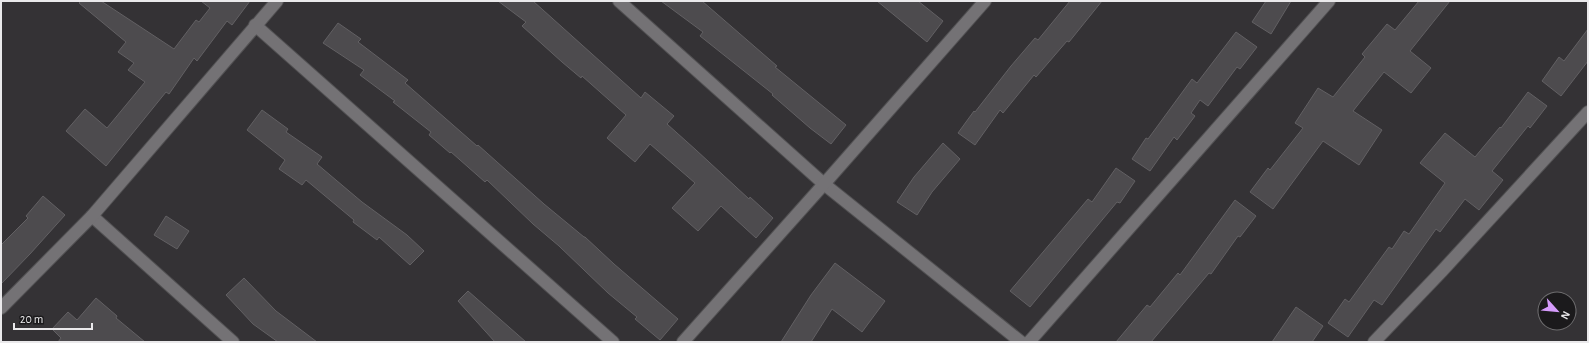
<svg xmlns="http://www.w3.org/2000/svg" width="1589" height="343" font-family="'Alegreya Sans',sans-serif">
<style>
.building{fill:#4d4b4e;stroke:#626063}
.lines{fill:none;stroke-linecap:round;stroke-linejoin:round}
.street-casing{stroke:#515052;stroke-width:14}
.street{stroke:#747275;stroke-width:12}
</style>
<rect width="100%" height="100%" fill="#343235"/>
<g class="building">
<path d="M81,1H101L174,49L196,20L199,22L210,8L201,1H250L232,25L227,21L197,61L194,58L169,94L166,92L106,166L66,131L85,109L107,128L145,82L128,70L134,63L118,52L126,42L79,3Z"/>
<path d="M498,1H533L641,98L645,92L674,116L667,124L696,150L749,199L750,197L773,218L756,238L721,206L698,231L672,208L695,183L650,144L635,162L607,138L626,115L582,76L581,78L562,62L522,26L526,22Z"/>
<path d="M661,1H702L777,66L775,67L846,125L831,144L810,128L772,95L773,94L700,36L703,32Z"/>
<path d="M877,1H918L943,21L927,42Z"/>
<path d="M1070,1H1102L1069,42L1067,41L1036,77L1034,75L1003,113L1000,110L975,145L958,133L974,111L975,112L1011,66L1035,38L1038,40Z"/>
<path d="M1266,1H1291L1271,34L1252,22Z"/>
<path d="M1419,1H1450L1410,51L1431,68L1411,93L1384,72L1353,111L1382,130L1359,165L1323,141L1273,209L1250,192L1268,168L1270,170L1303,128L1295,123L1318,88L1333,97L1365,57L1362,54L1387,24L1395,30Z"/>
<path d="M338,23L361,39L358,42L408,80L405,83L477,146L478,145L544,204L584,237H585L614,264L678,319L660,340L635,319L637,317L608,293L559,246L533,224L487,180L485,182L451,152L450,153L429,135L431,132L393,102L395,101L360,75L364,70L323,43Z"/>
<path d="M1588,29V61L1561,96L1542,81L1559,57L1564,61Z"/>
<path d="M1236,32L1257,47L1240,69L1237,67L1208,106L1200,100L1191,113L1195,116L1177,140L1174,137L1150,171L1132,159L1146,138L1148,139L1192,79L1197,83Z"/>
<path d="M1528,92L1547,106L1530,128L1528,126L1492,171L1503,180L1479,210L1465,199L1440,232L1436,229L1382,305L1374,300L1348,337L1328,323L1345,299L1349,302L1389,247L1392,249L1404,231L1409,234L1445,183L1420,163L1445,133L1475,157L1500,127L1501,128Z"/>
<path d="M262,110L288,129L286,132L322,157L317,164L362,202L407,235L424,251L410,265L379,237L377,240L353,222L354,220L306,180L302,185L279,169L285,160L247,130Z"/>
<path d="M943,143L960,159L932,192L917,215L897,202L914,177Z"/>
<path d="M1116,168L1135,181L1120,203L1117,202L1030,307L1010,291L1088,199L1092,202Z"/>
<path d="M43,196L65,215L30,254L1,284V245L28,218L26,216Z"/>
<path d="M1235,200L1256,216L1240,237L1238,236L1211,274L1209,273L1151,342H1116L1147,305L1150,307L1178,273L1180,275Z"/>
<path d="M166,216L189,231L177,249L154,235Z"/>
<path d="M835,263L885,301L862,332L832,309L811,342H781L811,295Z"/>
<path d="M244,278L276,311L317,342H278L253,324L226,295Z"/>
<path d="M468,291L526,342H495L458,301Z"/>
<path d="M96,298L117,316L116,318L145,342H58L61,338L52,329L68,312L77,320Z"/>
<path d="M1296,307L1323,326L1312,342H1272Z"/>
</g>
<g class="lines">
<g class="street-casing">
<g id="street">
<path d="M619,1L824,184L1021,342"/>
<path d="M255,25L613,342"/>
<path d="M92,216L233,342"/>
<path d="M1,308L92,216L277,1"/>
<path d="M683,342L824,184L985,1"/>
<path d="M1029,342L1329,1"/>
<path d="M1374,342L1442,271L1588,112"/>
</g>
</g>
<use href="#street" class="street"/>
</g>
<rect width="1589" height="343" fill="none" stroke="#eae9eb" stroke-width="4"/>
<g transform="translate(1557 311) rotate(117)"><circle r="19" fill="#1b1a1c" stroke="#6e6d6f"/>
<path d="M0-3L7 15L0 10L-7 15Z" fill="#d59bfb"/>
<text y="-6" font-size="11" font-weight="bold" text-anchor="middle" fill="#eae9eb">N</text>
</g>
<path d="M14 323v6h78v-6" fill="none" stroke="#eae9eb" stroke-width="2"/>
<text x="20" y="323" font-size="12" fill="#eae9eb" stroke="#1b1a1c" stroke-width="3" paint-order="stroke">20 m</text>
</svg>
